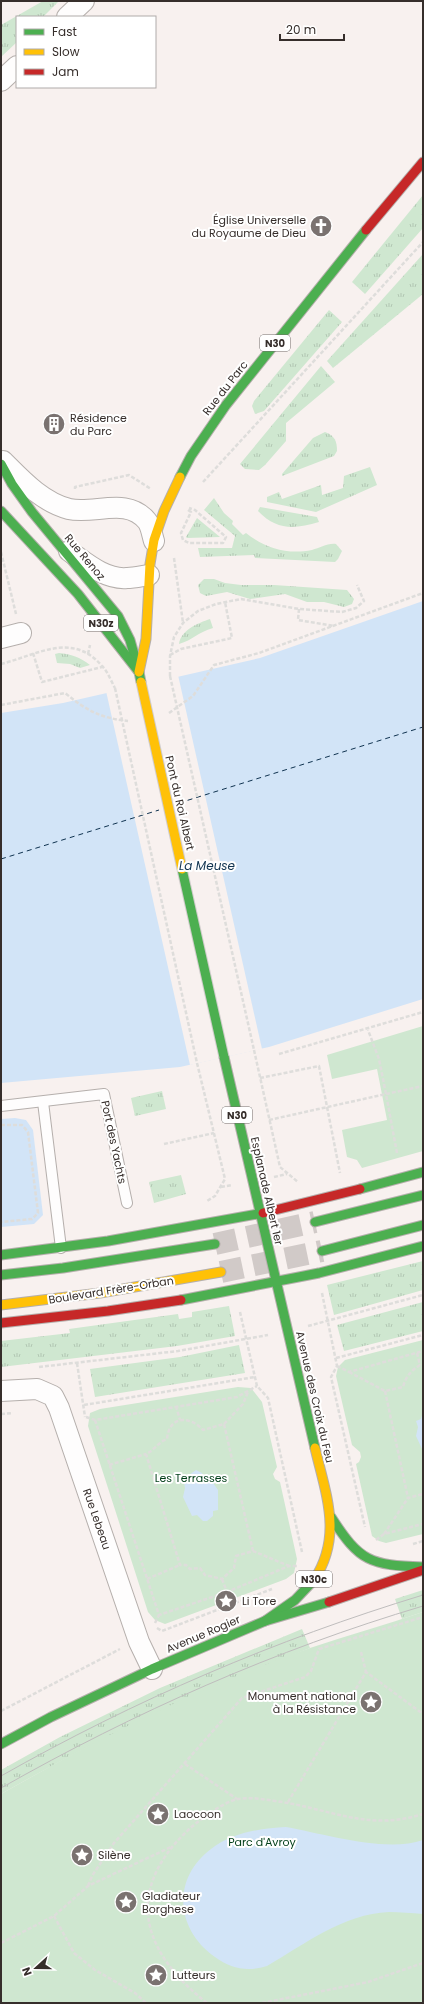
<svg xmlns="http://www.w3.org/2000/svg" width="424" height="2004" font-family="Poppins,sans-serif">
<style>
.grass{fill:url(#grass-tufts)}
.park{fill:#cfe7d0}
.water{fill:#d2e4f7}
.pier{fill:#f8f1ef}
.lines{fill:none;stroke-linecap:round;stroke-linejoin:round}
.ferry{stroke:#103350;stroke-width:1;stroke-dasharray:5 4;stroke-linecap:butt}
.secondary-tunnel{stroke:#d1cac8;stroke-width:22;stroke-dasharray:22 11;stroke-linecap:butt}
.lane-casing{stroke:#b5afac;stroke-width:12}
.street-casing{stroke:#b5afac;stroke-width:22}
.fast-casing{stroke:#b5afac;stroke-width:11}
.slow-casing{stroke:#b5afac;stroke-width:11}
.jam-casing{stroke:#b5afac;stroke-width:11}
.path{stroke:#dedddb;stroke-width:2.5;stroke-dasharray:4 2;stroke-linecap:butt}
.lane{stroke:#fefdfd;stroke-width:10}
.street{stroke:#fefdfd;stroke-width:20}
.fast{stroke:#4caf50;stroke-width:9}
.slow{stroke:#ffc107;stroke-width:9}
.jam{stroke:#c62828;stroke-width:9}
.tram{stroke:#bfbdbd;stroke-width:1}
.fast-bridge-casing{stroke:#d0cccb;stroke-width:11;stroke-linecap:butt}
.slow-bridge-casing{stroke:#d0cccb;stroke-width:11;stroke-linecap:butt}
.path-bridge{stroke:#dedddb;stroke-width:2.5;stroke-dasharray:4 2;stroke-linecap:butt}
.fast-bridge{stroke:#4caf50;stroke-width:9}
.slow-bridge{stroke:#ffc107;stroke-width:9}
.labels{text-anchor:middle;stroke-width:4;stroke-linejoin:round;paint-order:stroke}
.shield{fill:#fff;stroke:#726d6b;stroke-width:1}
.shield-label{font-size:10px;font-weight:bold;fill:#362e2b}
.poi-label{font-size:11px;fill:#362e2b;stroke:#fff;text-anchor:start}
.street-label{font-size:11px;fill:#362e2b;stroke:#fff}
.park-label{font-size:11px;fill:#003e18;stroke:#fff}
.water-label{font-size:12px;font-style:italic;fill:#103350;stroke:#fff}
</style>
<defs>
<pattern id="grass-tufts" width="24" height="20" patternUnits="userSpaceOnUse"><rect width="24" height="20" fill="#cfe7d0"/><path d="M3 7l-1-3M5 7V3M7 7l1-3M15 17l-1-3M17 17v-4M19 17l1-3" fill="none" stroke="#b2c6b3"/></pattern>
</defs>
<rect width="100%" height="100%" fill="#f8f1ef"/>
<g class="grass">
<path d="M43,1H59L43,17H17V42L1,57V25Z"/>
<path d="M423,195V228L365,294L352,282Z"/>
<path d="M423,254V294L333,368L327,361Z"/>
<path d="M329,310L342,322L264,411L255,414L252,406L254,401Z"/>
<path d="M321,366L335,382L286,423V441L265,465L259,470L245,469L240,464Z"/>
<path d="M325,432C335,436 337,441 337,451L334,456L282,476V474L313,438Z"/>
<path d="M370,467L377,485L316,512L267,502V497L279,492L282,499L321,485L322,495L343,488L344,476Z"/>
<path d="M214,498L224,513L233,521L232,524L243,535L246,533C265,548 287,555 312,550C320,548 327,543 336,544L342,551L338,559L335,562L255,558L254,555L200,557L198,548H232L235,536L204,510Z"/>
<path d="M260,507L317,517L319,522C295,529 277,531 258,511Z"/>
<path d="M197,518L220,537L187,538L186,537Z"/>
<path d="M204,579H214L225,583L241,585H274L347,590L354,599L352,604L344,607L324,602H307L285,594L250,599L227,592L206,596L200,593L198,585Z"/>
<path d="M210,619L213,628C198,632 193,640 179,644C181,630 198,623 210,619Z"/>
<path d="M59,653C71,654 80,657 90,665L80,668L70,664L57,663L55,654Z"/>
<path d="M162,1091L166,1109L135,1116L131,1098Z"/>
<path d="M181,1175L186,1194L154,1203L149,1182Z"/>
<path d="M423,1261V1290L334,1315L327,1285Z"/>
<path d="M423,1302V1331L344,1351L337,1325Z"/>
<path d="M229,1306L235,1336L177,1346L1,1367V1341L70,1333L69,1329L178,1314L179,1319L192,1317V1312Z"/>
<path d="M239,1345L245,1373L95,1397L90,1369L180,1357Z"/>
<path d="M423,1590V1612L402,1619L395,1599Z"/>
<path d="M302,1629L310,1648C203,1690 101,1737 1,1794V1770L60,1737L160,1688Z"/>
</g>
<g class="park">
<path d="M423,1026V1151L362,1168L357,1160L347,1157L342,1130L387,1120L377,1069L332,1079L327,1055Z"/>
<path d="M423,1340V1534L386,1543L379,1541L372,1536L356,1464L359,1462L361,1457L360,1452L352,1445L336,1376L338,1367L345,1360Z"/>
<path d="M238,1387L251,1388L262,1402L277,1467L273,1474L275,1479L280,1482L297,1559L294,1573L286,1579L165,1624L155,1620L148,1612L88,1426L90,1413L100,1409Z"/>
<path d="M423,1612V2003H1V1794C100,1738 203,1685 310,1648C348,1635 386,1625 423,1612Z"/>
</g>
<g class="water">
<path d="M423,601V999L269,1047L180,1067L1,1083V713L63,703L260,658Z"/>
<path d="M15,1118L26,1120L33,1130L43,1215L34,1224L1,1227V1119Z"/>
<path d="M423,1412V1451L416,1436L418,1427L416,1421L421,1419Z"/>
<path d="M196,1470L202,1473L204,1477L208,1476L218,1490V1510L213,1511V1516L207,1521H203L197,1515L192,1516L183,1497L185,1488L184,1482H188L189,1475Z"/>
<path d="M286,1827C325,1834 386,1853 423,1840V1914C412,1913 400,1912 389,1912C343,1914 305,1944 267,1966C248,1972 231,1969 215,1957C176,1930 171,1879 211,1849C231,1833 261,1828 286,1827Z"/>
</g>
<path class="pier" d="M178,675L262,1049L190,1065L106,691Z"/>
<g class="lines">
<g class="ferry">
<path d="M179,803L423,727"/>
<path d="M1,859L159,810"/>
</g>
<g class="secondary-tunnel">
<path d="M215,1244L315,1222"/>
<path d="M221,1272L322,1251"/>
</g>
<g class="lane-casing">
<g id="lane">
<path d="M43,1102L61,1248"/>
<path d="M1,1106L104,1094L127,1203"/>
</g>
</g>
<g class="street-casing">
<g id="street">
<path d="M67,17L84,1"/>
<path d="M1,81L17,66"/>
<path d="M3,461C22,480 42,502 69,509C94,515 127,496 147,521C151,526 152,535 154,541"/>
<path d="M69,551C85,562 105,580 127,578C134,578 142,576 149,575"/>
<path d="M1,638L21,633"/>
<path d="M1,1391L37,1389L53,1396L59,1408L139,1642L152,1669"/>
</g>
</g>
<g class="fast-casing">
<g id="fast">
<path d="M1,464L12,484L32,512L118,616L130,640L139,672"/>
<path d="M180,477L191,456L226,405L366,230"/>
<path d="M1,511L78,594L139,672L141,682"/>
<path d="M224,1057L315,1448"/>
<path d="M360,1189L423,1172"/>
<path d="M315,1222L423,1195"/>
<path d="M322,1251L423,1225"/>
<path d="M1,1255L108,1241L263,1213"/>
<path d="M1,1275L63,1268L215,1244"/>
<path d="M181,1300L319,1273L423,1246"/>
<path d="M331,1517C360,1562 370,1565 423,1567"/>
<path d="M265,1621L295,1600L314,1580"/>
<path d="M1,1744L51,1717L152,1669L265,1621L329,1602"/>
</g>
</g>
<g class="slow-casing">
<g id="slow">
<path d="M139,672L146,639L150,564L154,540L164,511L180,477"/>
<path d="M1,1305L100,1293L221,1272"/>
<path d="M314,1580C343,1536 326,1495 315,1448"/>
</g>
</g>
<g class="jam-casing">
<g id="jam">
<path d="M366,230L423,162"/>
<path d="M263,1213L360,1189"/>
<path d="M1,1323L108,1311L181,1300"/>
<path d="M329,1602L423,1570"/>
</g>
</g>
<g class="path">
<path d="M203,482L423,242"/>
<path d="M75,489V487L129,475L151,489"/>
<path d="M188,510L191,512L181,533L183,540L189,543H223L226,537L195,510L189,508"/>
<path d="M1,552L16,614"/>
<path d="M174,558L183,623"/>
<path d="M299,609L298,620L334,626"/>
<path d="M33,653L42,682L102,667"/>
<path d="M88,654L90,645"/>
<path d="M170,655L181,649L232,638L225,602"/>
<path d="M1,664C37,655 72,631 102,666C108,672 111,681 115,688"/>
<path d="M170,676V656L174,637L183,623L198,611L216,604L241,599L299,609L342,612L356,608L364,601L357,585"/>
<path d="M1,705L65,693C86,710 100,718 128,721"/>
<path d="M169,713L193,696L214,665L259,653L423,593"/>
<path d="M254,1050L280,1167L298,1182"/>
<path d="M279,1054L423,1012"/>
<path d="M197,1063L225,1179L215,1196L207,1201"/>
<path d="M260,1078L319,1066L340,1173"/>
<path d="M269,1120L386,1094L379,1059L368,1030"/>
<path d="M1,1125H22L28,1132L38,1213L32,1219L1,1222"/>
<path d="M164,1144L214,1133"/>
<path d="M397,1153L386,1094L423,1086"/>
<path d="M274,1177L287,1174"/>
<path d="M221,1187L232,1185"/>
<path d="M322,1293L337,1366L331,1377L365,1527"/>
<path d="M240,1312L257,1386L268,1398L302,1552"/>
<path d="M308,1326L423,1295"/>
<path d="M417,1353L420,1365"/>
<path d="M336,1358L423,1335"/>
<path d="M77,1363L85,1417"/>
<path d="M337,1366L349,1372L423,1351"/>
<path d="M39,1367L178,1351L268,1335"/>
<path d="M349,1372L385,1391L403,1387C406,1376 411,1371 420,1365L423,1366"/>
<path d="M385,1391L408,1498L423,1494"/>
<path d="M84,1405L255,1377"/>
<path d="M176,1406L180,1420"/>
<path d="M1,1414L13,1413"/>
<path d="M86,1417L95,1420L237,1397L257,1386"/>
<path d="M95,1420L159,1615L227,1592L289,1566H298"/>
<path d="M224,1424L243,1404L248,1392"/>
<path d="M109,1465L146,1454"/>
<path d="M384,1534L408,1498"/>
<path d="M376,1540L384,1534L423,1524"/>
<path d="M413,1544L423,1541"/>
<path d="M253,1551L224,1424L203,1430C189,1415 169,1416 167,1439C158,1442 155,1450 146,1454L180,1565H186L190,1569L200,1568L205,1575L222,1579L234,1568L236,1556L253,1551L289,1566"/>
<path d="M147,1579L180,1565"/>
<path d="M222,1579L227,1592"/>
<path d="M155,1623L159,1615"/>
<path d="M157,1628L162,1631L272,1589"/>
<path d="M361,1652L366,1672"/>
<path d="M1,1711L120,1649"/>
<path d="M185,1764L237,1799"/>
<path d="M288,1802L366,1672L423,1714"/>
<path d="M88,1886L92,1876L114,1843L242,1698L305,1677L311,1671L319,1649L423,1617"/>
<path d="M54,1916L74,1953L95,1970L135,1993L146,2003"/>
<path d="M1,1943L54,1916L88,1886L171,1847"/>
<path d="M207,2003C144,1954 123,1894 185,1833C196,1822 223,1802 238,1799C250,1797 263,1799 275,1801C329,1808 367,1832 423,1814"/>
<path d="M262,2003L368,1982L423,1963"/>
</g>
<use href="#lane" class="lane"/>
<use href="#street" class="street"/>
<use href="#fast" class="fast"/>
<use href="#slow" class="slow"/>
<use href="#jam" class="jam"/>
<g class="tram">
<path d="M1,1776C135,1700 275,1640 423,1595"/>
<path d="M1,1788C135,1712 275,1650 423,1606"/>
</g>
<g class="fast-bridge-casing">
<path id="fast-bridge" d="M182,869L224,1057"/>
</g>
<g class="slow-bridge-casing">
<path id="slow-bridge" d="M141,682L182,869"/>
</g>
<g class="path-bridge">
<path d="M170,676L254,1050"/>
<path d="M115,688L197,1063"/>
</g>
<use href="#fast-bridge" class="fast-bridge"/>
<use href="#slow-bridge" class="slow-bridge"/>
</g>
<defs>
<g id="church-disc" transform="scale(1.15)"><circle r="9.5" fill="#7a7270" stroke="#fff"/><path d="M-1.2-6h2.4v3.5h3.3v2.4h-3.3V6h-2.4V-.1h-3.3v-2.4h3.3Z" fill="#fff"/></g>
<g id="building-disc" transform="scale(1.15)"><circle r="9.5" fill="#7a7270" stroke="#fff"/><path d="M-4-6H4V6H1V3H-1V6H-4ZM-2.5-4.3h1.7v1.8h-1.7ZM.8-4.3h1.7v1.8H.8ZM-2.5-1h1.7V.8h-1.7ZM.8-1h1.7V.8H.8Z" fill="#fff"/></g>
<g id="sight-disc" transform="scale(1.15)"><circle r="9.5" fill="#7a7270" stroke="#fff"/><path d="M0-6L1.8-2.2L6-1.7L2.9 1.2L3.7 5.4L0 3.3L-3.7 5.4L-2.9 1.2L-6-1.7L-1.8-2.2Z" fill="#fff"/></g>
</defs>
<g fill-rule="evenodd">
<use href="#church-disc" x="321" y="226"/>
<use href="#building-disc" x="54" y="424"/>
<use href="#sight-disc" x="226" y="1601"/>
<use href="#sight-disc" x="371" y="1702"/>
<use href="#sight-disc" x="158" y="1814"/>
<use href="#sight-disc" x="82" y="1855"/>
<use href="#sight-disc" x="126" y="1902"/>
<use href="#sight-disc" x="156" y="1975"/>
</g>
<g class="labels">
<g class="shield">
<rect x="260" y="335" width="30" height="16" rx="3"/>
<rect x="84" y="615" width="34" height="16" rx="3"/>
<rect x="222" y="1107" width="30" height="16" rx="3"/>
<rect x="296" y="1571" width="36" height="16" rx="3"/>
</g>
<g class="shield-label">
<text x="275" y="347">N30</text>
<text x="101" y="627">N30z</text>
<text x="237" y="1119">N30</text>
<text x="314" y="1583">N30c</text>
</g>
<g class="poi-label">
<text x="306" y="224" text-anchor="end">Église Universelle<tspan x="306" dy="13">du Royaume de Dieu</tspan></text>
<text x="70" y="422">Résidence<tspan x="70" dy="13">du Parc</tspan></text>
<text x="242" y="1605">Li Tore</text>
<text x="356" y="1700" text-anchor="end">Monument national<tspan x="356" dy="13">à la Résistance</tspan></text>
<text x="174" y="1818">Laocoon</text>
<text x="98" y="1859">Silène</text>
<text x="142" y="1900">Gladiateur<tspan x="142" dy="13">Borghese</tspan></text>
<text x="172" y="1979">Lutteurs</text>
</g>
<g class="street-label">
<text transform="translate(225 388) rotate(-52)" y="4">Rue du Parc</text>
<text transform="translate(85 557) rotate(50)" y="4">Rue Renoz</text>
<text transform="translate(180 803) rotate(77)" y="4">Pont du Roi Albert</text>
<text transform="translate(114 1142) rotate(78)" y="4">Port des Yachts</text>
<text transform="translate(267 1191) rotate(77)" y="4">Esplanade Albert 1er</text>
<text transform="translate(111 1290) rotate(-9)" y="4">Boulevard Frère-Orban</text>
<text transform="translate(315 1397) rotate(77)" y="4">Avenue des Croix du Feu</text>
<text transform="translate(97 1519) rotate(71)" y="4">Rue Lebeau</text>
<text transform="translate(203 1634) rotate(-23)" y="4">Avenue Rogier</text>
</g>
<g class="park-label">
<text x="191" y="1482">Les Terrasses</text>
<text x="262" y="1846">Parc d'Avroy</text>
</g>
<g class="water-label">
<text x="207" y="870">La Meuse</text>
</g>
</g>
<rect width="424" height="2004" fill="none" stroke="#362e2b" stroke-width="4"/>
<rect x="16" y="16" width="140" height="72" fill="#ffffff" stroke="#afabaa"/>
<rect x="24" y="29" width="20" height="6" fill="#4caf50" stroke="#afabaa"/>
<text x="52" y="36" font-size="12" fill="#362e2b">Fast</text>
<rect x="24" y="49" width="20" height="6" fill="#ffc107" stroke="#afabaa"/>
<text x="52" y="56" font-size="12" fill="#362e2b">Slow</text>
<rect x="24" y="69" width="20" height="6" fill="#c62828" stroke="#afabaa"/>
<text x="52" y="76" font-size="12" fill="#362e2b">Jam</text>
<g transform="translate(36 1968) rotate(249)" stroke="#ffffff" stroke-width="3" paint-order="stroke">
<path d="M0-3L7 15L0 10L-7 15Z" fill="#362e2b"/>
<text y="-6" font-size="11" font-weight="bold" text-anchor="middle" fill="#362e2b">N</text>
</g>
<path d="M280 34v6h64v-6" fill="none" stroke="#362e2b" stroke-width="2"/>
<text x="286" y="34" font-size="12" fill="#362e2b" stroke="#ffffff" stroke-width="3" paint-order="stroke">20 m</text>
</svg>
